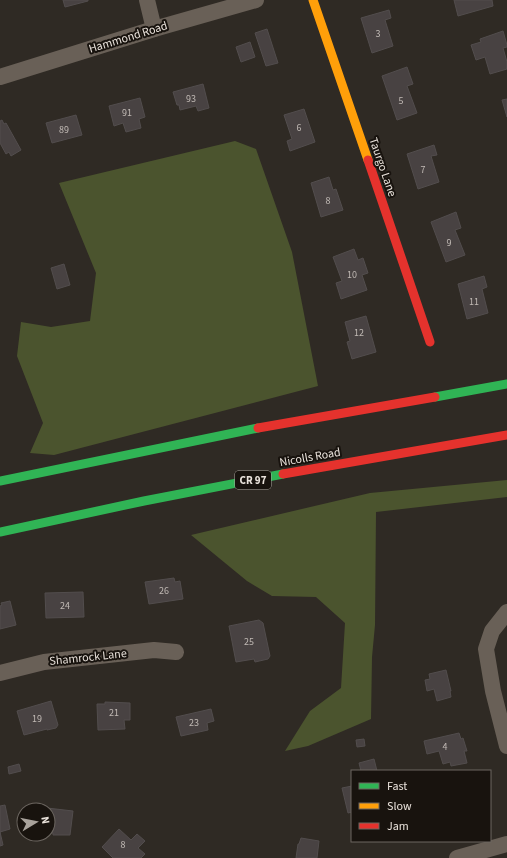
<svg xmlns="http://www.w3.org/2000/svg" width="507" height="858" font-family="'Source Sans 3',sans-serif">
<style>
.forest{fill:#4b542e}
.building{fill:#484242;stroke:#524d4d}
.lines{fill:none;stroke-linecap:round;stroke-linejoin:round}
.street{stroke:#696057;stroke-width:16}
.fast{stroke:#30b455;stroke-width:9}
.slow{stroke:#ff9f0a;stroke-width:9}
.jam{stroke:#e5322d;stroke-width:9}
.labels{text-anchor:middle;stroke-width:4;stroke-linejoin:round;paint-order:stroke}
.number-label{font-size:10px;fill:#c1bab5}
.shield{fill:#18130e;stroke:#aaa49e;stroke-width:1}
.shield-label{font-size:11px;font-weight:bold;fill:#e9e2db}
.street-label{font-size:12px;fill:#e9e2db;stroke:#18130e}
</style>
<rect width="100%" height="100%" fill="#2f2a24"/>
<g class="forest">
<path d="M235,141L256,149L292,252L318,386L54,455L30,453L43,423L17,356L21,322L51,327L90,321L96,273L59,183Z"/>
<path d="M507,480V497L376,512L375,625L372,657L371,719L308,746L285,751L310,711L341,688L345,623L316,597L272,596L247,581L191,535L370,493Z"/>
</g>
<g class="building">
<path d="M63,0H88V1L65,7Z"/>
<path d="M454,0H492L493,6L458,16Z"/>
<path d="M389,10L391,18L385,20L393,46L372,53L361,18Z"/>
<path d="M267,29L278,63L266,66L255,33Z"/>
<path d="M503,31L507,45V47L503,48L507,62V69L490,74L485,57L476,60L471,45L481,42L480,39Z"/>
<path d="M250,42L255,57L241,62L236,47Z"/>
<path d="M407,67L413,84L407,86L417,113L397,120L382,76Z"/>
<path d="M203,84L209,108L198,111L196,106L180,110L179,105H177L173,92Z"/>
<path d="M140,98L145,117L139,119L141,128L126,132L123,123L114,126L109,106Z"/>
<path d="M507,99V117L502,100Z"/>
<path d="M304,109L315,142L290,151L287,141L292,139L284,115Z"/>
<path d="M76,115L82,135L52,143L46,123Z"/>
<path d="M2,120L4,124L6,123L21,150L11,156L9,152L6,154L0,143V121Z"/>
<path d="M434,145L437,155L431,156L439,182L418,189L407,154Z"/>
<path d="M329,177L333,190L336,189L343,210L321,217L311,183Z"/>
<path d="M456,212L461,228L455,230L465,255L446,262L431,222Z"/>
<path d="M354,249L358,260L363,258L368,273L362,275L367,290L341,299L336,283L342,281L333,257Z"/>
<path d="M64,264L70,285L57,289L51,268Z"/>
<path d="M484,276L487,287L482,289L488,313L467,319L458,284Z"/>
<path d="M366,316L376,352L352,359L347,342L350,341L345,322Z"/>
<path d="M174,578L175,582L180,581L183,599L149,604L145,582Z"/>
<path d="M83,592L84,617L46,618L45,593Z"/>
<path d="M10,601L16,625L0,629V606L2,605L1,603Z"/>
<path d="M259,620L263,623L270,656L268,659L255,662L254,659L236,662L229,626Z"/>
<path d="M446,670L451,691H450L451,697L437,701L434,689L427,691L425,680L430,679L429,674Z"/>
<path d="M51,701L58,725L56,728L47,730V729L24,735L17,711Z"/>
<path d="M105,702L130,703V720H124L125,729L98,730L97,704H105Z"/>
<path d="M211,709L214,721L207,723L208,730L181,736L176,717Z"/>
<path d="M459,733L461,739L463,738L467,751H464L467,763L451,766L450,762L443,764L439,751L427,754L424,741Z"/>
<path d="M364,739L365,746L357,747L356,740Z"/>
<path d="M374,759L377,771H361L359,763Z"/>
<path d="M19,764L21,771L9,774L8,767Z"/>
<path d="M352,786V812L348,813L342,788Z"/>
<path d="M5,805L10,829L0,832L3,845L0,846V806Z"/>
<path d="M47,808L73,811L70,835H53V833H48V810H47Z"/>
<path d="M119,829L131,840L137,834L145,841L138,848L145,854L141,858H113L102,847Z"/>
<path d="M301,838L319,841L317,858H296L298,844H299Z"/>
</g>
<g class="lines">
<g class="street">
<path d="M147,0L154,29"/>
<path d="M0,77L154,29L256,0"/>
<path d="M507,612L492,631L486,649L493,691L507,746"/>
<path d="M0,673L44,662L154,650L176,652"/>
<path d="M457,858L507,844"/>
</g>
<g class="fast">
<path d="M435,397L507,384"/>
<path d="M0,481L258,428"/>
<path d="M0,532L144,501L283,474"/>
</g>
<path class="slow" d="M313,0L368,160"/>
<g class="jam">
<path d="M368,160L430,342"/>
<path d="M258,428L435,397"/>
<path d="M283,474L507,435"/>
</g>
</g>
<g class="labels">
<g class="number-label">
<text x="378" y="37">3</text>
<text x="191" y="102">93</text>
<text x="401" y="104">5</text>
<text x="127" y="116">91</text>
<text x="299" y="131">6</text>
<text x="64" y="133">89</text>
<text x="423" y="173">7</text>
<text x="328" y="204">8</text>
<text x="449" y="246">9</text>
<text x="352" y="278">10</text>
<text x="474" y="305">11</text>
<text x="359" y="336">12</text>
<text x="164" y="594">26</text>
<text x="65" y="609">24</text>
<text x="249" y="645">25</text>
<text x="114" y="716">21</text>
<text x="37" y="722">19</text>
<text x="194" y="726">23</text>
<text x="445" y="750">4</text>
<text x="123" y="848">8</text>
</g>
<rect class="shield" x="235" y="471" width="36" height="18" rx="3"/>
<g class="shield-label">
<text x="253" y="484">CR 97</text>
</g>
<g class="street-label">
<text transform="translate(128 37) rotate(-17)" y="4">Hammond Road</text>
<text transform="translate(383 167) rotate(71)" y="4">Taurgo Lane</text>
<text transform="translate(310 457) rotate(-10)" y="4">Nicolls Road</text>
<text transform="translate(88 657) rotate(-6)" y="4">Shamrock Lane</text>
</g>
</g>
<rect x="351" y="770" width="140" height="72" fill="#18130e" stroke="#6c6660"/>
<rect x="359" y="783" width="20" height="6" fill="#30b455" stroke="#6c6660"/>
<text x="387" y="790" font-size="12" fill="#e9e2db">Fast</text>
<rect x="359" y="803" width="20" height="6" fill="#ff9f0a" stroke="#6c6660"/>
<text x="387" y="810" font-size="12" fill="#e9e2db">Slow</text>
<rect x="359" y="823" width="20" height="6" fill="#e5322d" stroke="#6c6660"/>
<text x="387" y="830" font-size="12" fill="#e9e2db">Jam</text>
<g transform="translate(36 822) rotate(80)"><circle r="19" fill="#18130e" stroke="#6c6660"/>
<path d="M0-3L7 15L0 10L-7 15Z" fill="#a8a29b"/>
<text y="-6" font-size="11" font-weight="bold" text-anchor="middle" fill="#e9e2db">N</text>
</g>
</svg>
